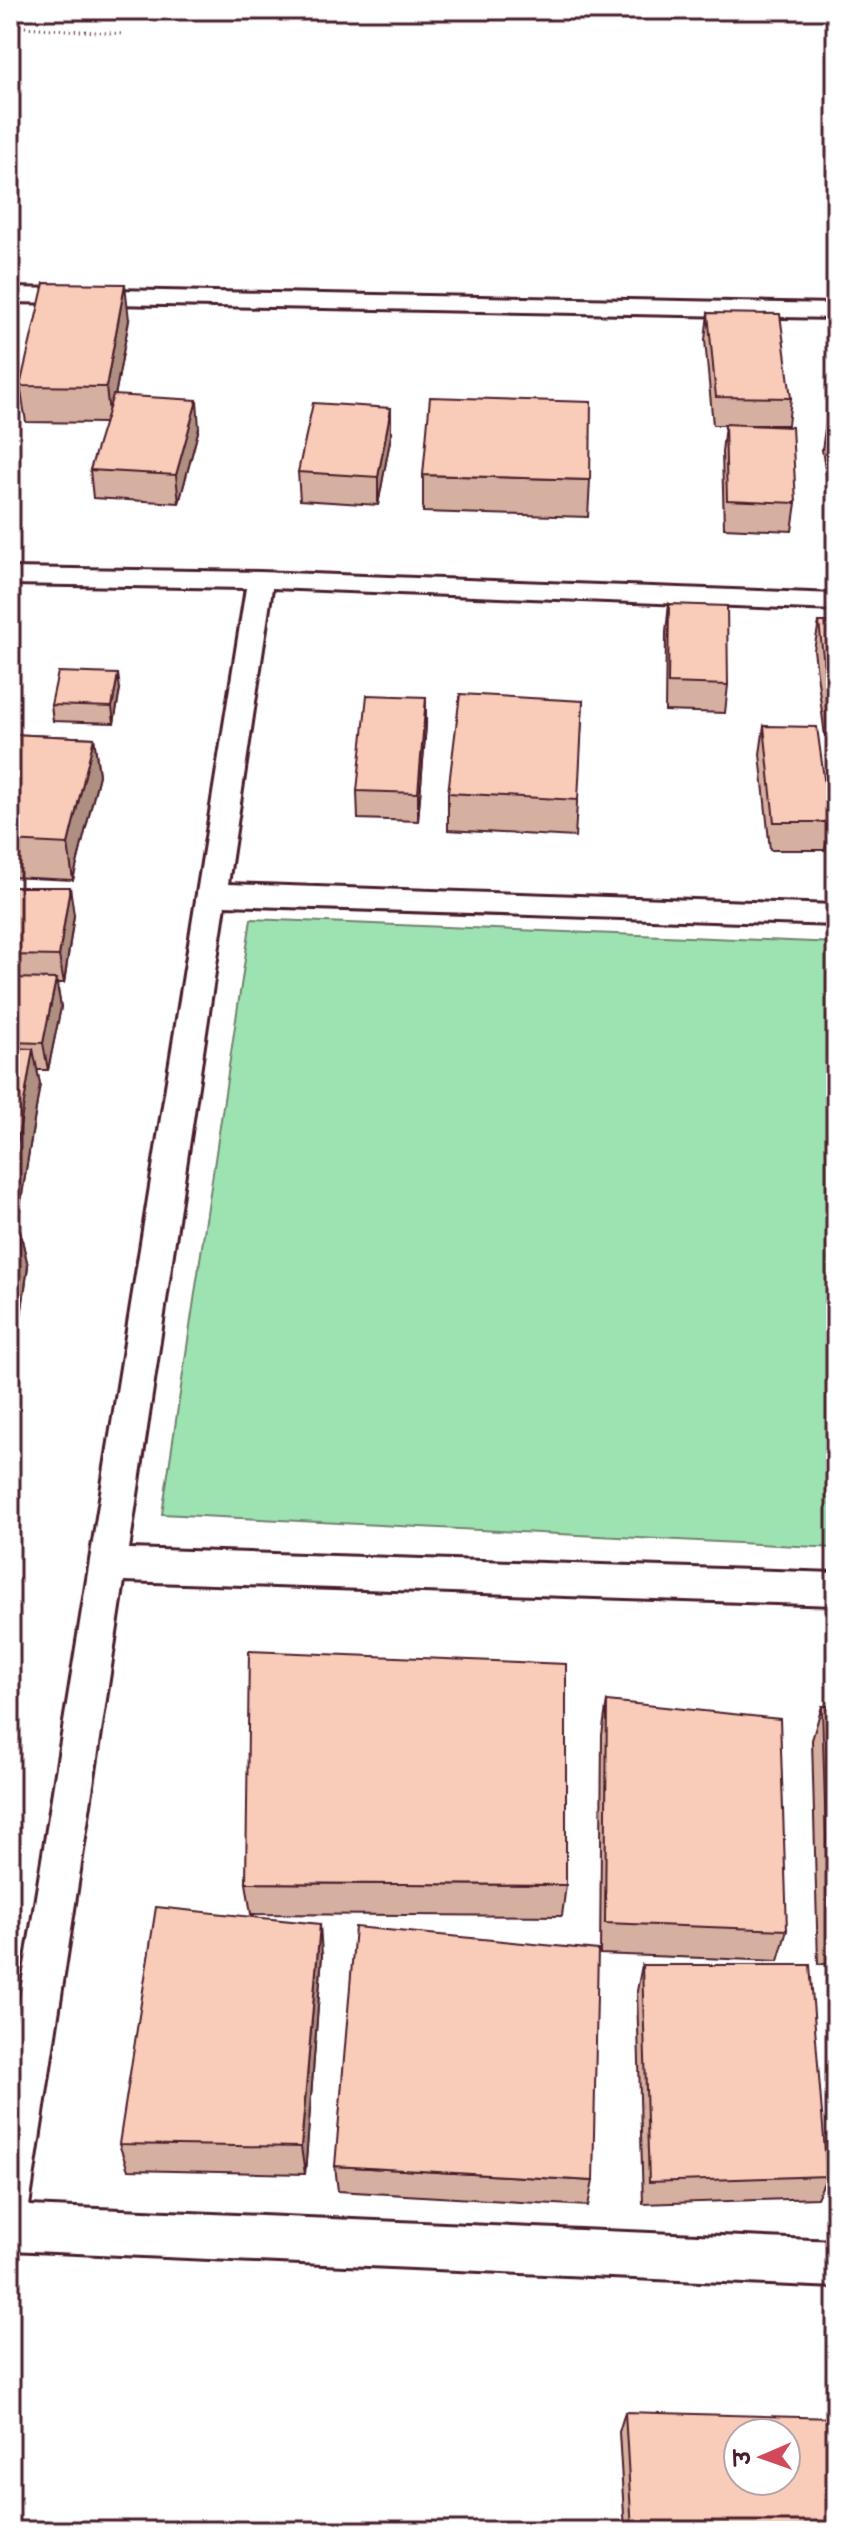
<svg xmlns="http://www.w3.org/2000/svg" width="846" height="2541" font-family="'Gochi Hand','Playpen Sans Deva',sans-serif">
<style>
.green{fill:#9ce3b1;stroke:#73816e;stroke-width:2}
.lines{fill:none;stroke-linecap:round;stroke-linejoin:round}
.service-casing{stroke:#4a1f2b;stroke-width:6}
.path{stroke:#4a1f2b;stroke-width:3;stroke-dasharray:1 4;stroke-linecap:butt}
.service{fill:#fff;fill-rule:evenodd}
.wall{fill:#d5af9f;stroke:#4a1f2b;stroke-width:2}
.shaded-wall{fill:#ae8f82;stroke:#4a1f2b;stroke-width:2}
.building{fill:#f8ccb9;stroke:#4a1f2b;stroke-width:2;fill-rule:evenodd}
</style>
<rect width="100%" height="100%" fill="#fff"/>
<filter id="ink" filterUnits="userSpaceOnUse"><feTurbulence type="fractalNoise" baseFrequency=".0125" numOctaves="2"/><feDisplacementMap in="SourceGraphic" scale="16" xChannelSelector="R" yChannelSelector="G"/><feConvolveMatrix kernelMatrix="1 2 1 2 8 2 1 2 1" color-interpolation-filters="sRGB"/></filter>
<g filter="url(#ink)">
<path class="green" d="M251,919L836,943V1548L162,1514Z"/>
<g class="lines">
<g class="service-casing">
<g id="service">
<path d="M10,288L836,304V318L10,302Z"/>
<path d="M10,568L260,572L836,594V610L272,588L228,884L836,905V925L225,905L129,1549L836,1573V1605L124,1581L29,2206L836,2241V2287L10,2250V2059L246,588L10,584Z"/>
</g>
</g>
<path class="path" d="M10,26L124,34"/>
<use href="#service" class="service"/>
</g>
<g class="wall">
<path d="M708,313L791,398L788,425H739L796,503L792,531L724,528L722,452L725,425H713L705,340Z"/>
<path d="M129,320L115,396L199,428L179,503L93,498L90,470L105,423L26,422L20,386Z"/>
<path d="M826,422H836V529H835L822,450Z"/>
<path d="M391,435L378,505L300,500L298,472Z"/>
<path d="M423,475L590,480L588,517L423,512Z"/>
<path d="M669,604L728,685L725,713L665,711L666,632Z"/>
<path d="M819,622H836V737L825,736L814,650Z"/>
<path d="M120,689L114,723L53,721L51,705Z"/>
<path d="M583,701L575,837L448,830V793Z"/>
<path d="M426,725L418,821L358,819L357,791Z"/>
<path d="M764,726L830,822L825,850H770L760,754Z"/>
<path d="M10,734L94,738L99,775L73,880L10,877Z"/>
<path d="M10,887L74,915L64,983H57L61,1007L48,1070H37L40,1084L16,1231H20L28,1266L12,1381H10Z"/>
<path d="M607,1701L787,1930L778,1961L600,1954L602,1735Z"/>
<path d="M822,1706L836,1707V1964H818L812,1740Z"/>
<path d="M246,1883L566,1885L562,1916L251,1914Z"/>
<path d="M322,1955L305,2174L128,2170L119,2144Z"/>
<path d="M642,1965L827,2176L817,2198L643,2204L637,1991Z"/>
<path d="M836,1965V2162L827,1990Z"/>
<path d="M335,2166L593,2181L588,2206L338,2191Z"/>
<path d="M625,2412L836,2531H625L619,2432Z"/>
</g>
<g class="shaded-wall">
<path d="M125,284L129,320L110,423L106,387Z"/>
<path d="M197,400L199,428L179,503L176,475Z"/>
<path d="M391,408V435L378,505V477Z"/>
<path d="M118,674L120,689L114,723L112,707Z"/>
<path d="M426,697V725L418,821V793Z"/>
<path d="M94,738L99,775L73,880L68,844Z"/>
<path d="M70,887L74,915L64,983L59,956Z"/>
<path d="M56,979L61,1007L48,1070L43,1043Z"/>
<path d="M33,1049L40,1084L16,1232L10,1207V1185Z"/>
<path d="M20,1231L28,1266L12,1381L10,1371V1306Z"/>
<path d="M320,1924L322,1955L305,2174L301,2147Z"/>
</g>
<g class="building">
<path d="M44,283L125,284L106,387L20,386Z"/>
<path d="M708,313L780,314L791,398L716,397Z"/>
<path d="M113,395L197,400L176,475L90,470Z"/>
<path d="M430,397L591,402L590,480L423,475Z"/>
<path d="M313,403L391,408L378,477L298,472Z"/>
<path d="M826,422H836V481Z"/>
<path d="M725,424L792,427L796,503L727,500Z"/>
<path d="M669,604L727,606L728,685L668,683Z"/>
<path d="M819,622H836V708H829Z"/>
<path d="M58,672L118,674L112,707L51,705Z"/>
<path d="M460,694L583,701L578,800L448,793Z"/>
<path d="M367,695L426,697L418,793L357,791Z"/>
<path d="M764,726L817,727L830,822H774Z"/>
<path d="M10,734L94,738L68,844L10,841Z"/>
<path d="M10,887H70L59,956L10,955Z"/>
<path d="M10,978L56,979L43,1043L10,1042Z"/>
<path d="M10,1048L33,1049L10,1185Z"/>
<path d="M10,1231H20L10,1306Z"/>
<path d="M249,1651L566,1664V1885L246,1883Z"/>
<path d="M607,1701L780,1719L787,1930L605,1923Z"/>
<path d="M822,1706L836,1707V1933H829Z"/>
<path d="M156,1907L320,1924L301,2147L119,2144Z"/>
<path d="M355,1927L598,1950L593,2181L335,2166Z"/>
<path d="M642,1965H810L827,2176L649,2182Z"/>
<path d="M625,2412L836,2418V2531H632ZM738,2433H786V2481H738Z"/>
</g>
</g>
<rect width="846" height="2541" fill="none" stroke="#fff" stroke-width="40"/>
<rect x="20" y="20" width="806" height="2501" fill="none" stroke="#4a1f2b" stroke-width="3" filter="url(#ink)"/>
<g transform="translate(762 2457) rotate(268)"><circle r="38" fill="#ffffff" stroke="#b7a5aa" stroke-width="2"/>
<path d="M0-6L14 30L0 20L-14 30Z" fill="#d1495b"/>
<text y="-12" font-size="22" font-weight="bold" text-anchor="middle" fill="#4a1f2b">उ</text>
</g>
</svg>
